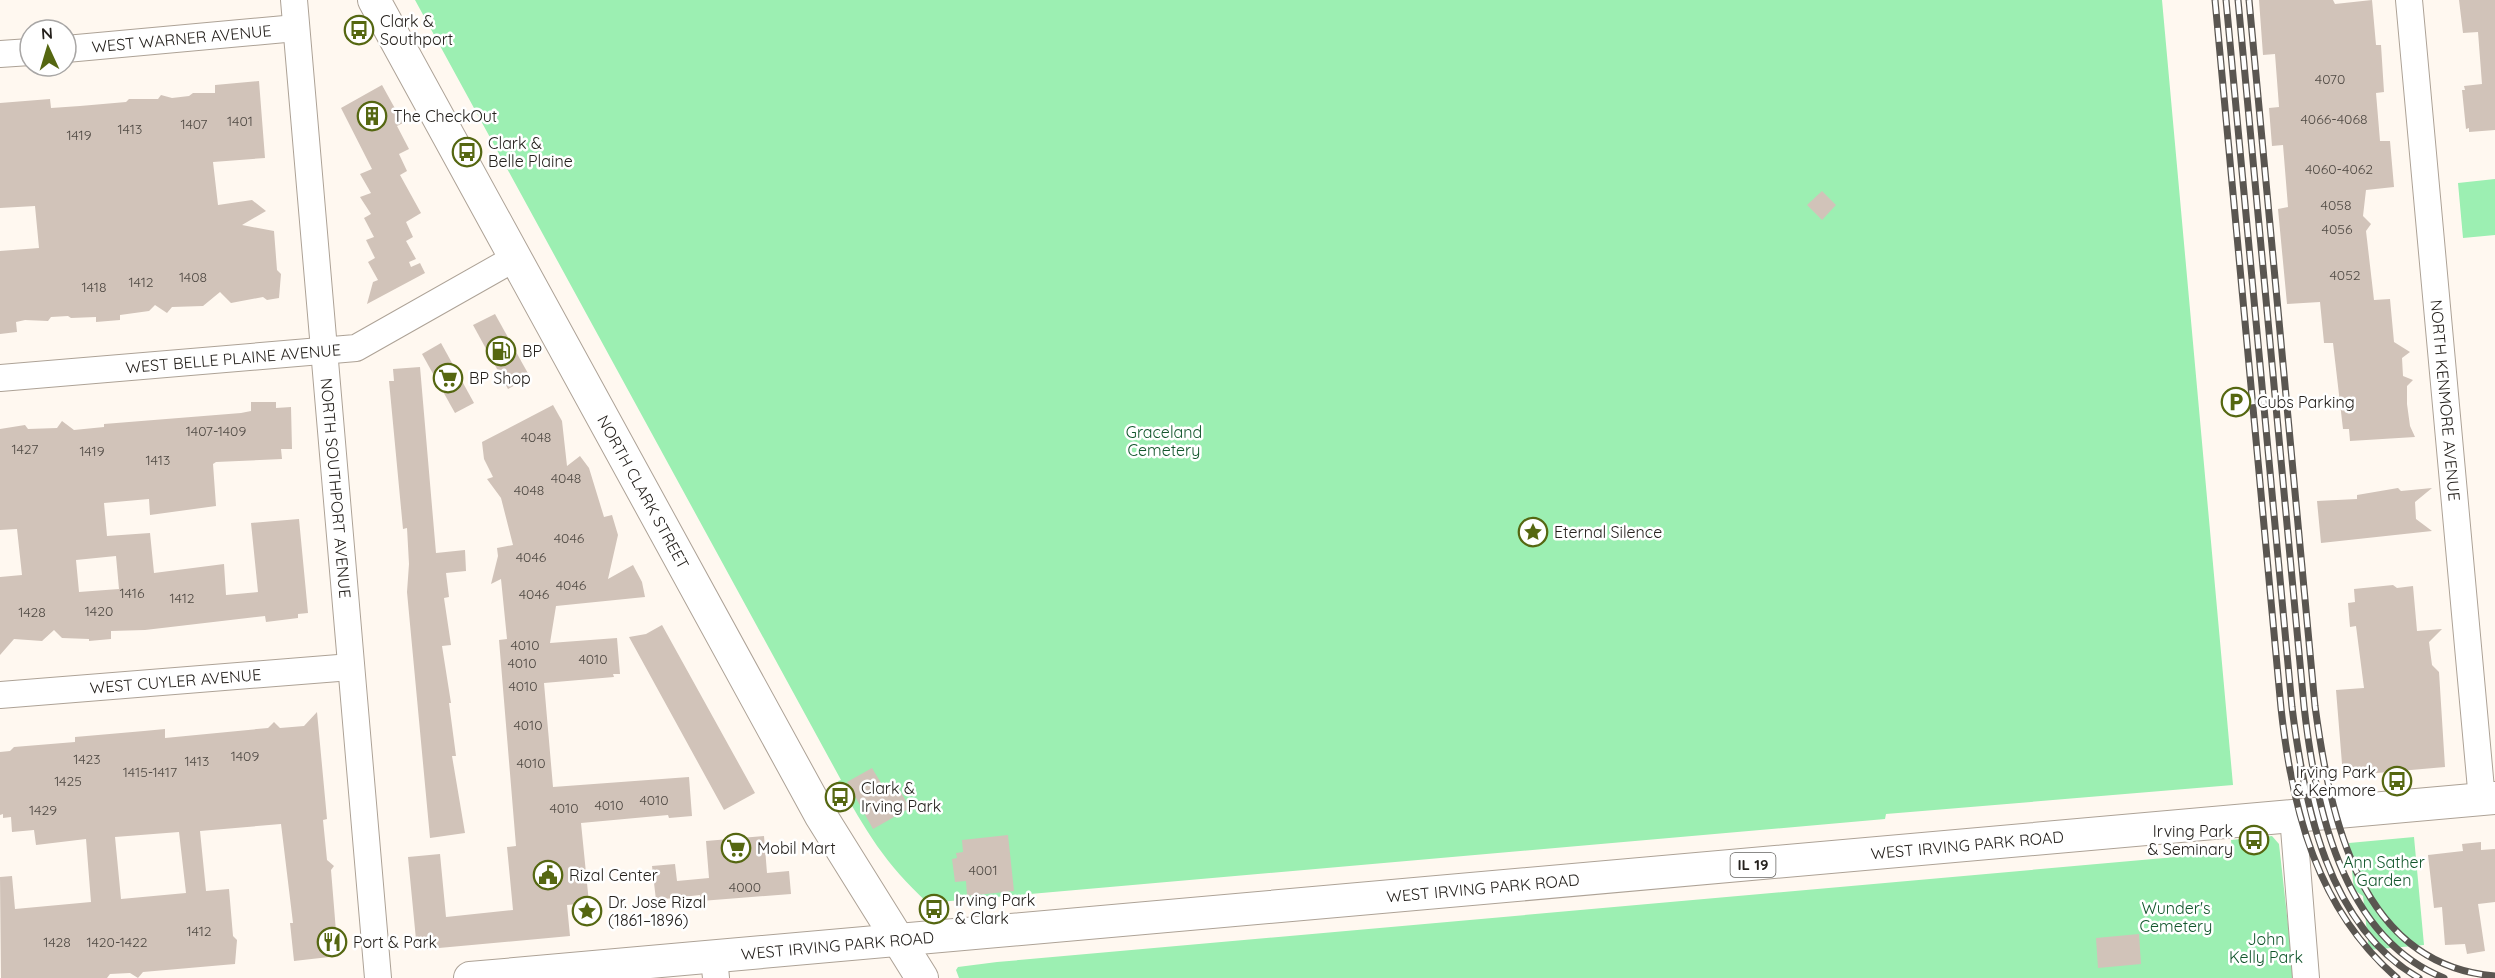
<svg xmlns="http://www.w3.org/2000/svg" width="2495" height="978" font-family="Quicksand,sans-serif">
<style>
.green{fill:#9cefb2}
.building{fill:#d1c3b9;fill-rule:evenodd}
.lines{fill:none;stroke-linecap:round;stroke-linejoin:round}
.minor-casing{stroke:#ada296;stroke-width:28}
.major-casing{stroke:#ada296;stroke-width:34}
.minor{stroke:#fff;stroke-width:26}
.major{stroke:#fff;stroke-width:32}
.rail-casing{stroke:#5a5651;stroke-width:7}
.rail{stroke:#fff;stroke-width:4.5;stroke-dasharray:14;stroke-linecap:butt}
.labels{text-anchor:middle;stroke-width:5;stroke-linejoin:round;paint-order:stroke}
.number-label{font-size:14px;fill:#504a44}
.shield{fill:#fff;stroke:#666461;stroke-width:1.5}
.shield-label{font-size:15px;font-weight:bold;fill:#25211d}
.poi-label{font-size:16px;fill:#25211d;stroke:#fff;text-anchor:start}
.street-label{font-size:16px;fill:#25211d;stroke:#fff}
.park-label{font-size:16px;fill:#12562c;stroke:#fff}
</style>
<rect width="100%" height="100%" fill="#fff8f0"/>
<g class="green">
<path d="M415,0H2162L2233,785L1886,814L1885,819L928,903C885,864 866,831 838,781L841,780Z"/>
<path d="M2495,179V235L2463,238L2458,183Z"/>
<path d="M2272,836L2279,844L2294,978H959L956,970L958,967L997,962L2232,852L2231,840Z"/>
<path d="M2414,837L2424,945L2369,950L2363,896L2354,890L2349,843Z"/>
</g>
<g class="building">
<path d="M2259,0H2333L2335,4L2372,0L2376,45H2381L2384,92L2376,93L2380,141H2390L2394,187L2366,190L2363,216L2371,224L2366,231L2374,300L2390,299L2394,342L2410,352L2402,358L2403,376L2413,380L2407,386V404L2410,426L2415,437L2350,441L2349,429H2343L2333,343H2324L2320,302L2287,304L2278,209L2288,207L2283,145L2272,146L2269,108L2279,107L2275,54L2263,55Z"/>
<path d="M2459,0H2495V130L2469,132V128L2466,129L2462,90H2465L2464,86L2482,84L2478,32L2463,33Z"/>
<path d="M259,81L265,158L213,162L218,205L252,200L266,211L242,225L274,231L277,270L281,274L279,298L267,300L263,297L231,303L220,292L203,306L172,307L167,313L155,305L149,311L120,315V320L96,322V317L71,318L68,316L51,317L48,321L25,320L16,322L17,332L0,334V251L39,248L35,206L0,208V103L50,99L51,108L80,106L126,102L129,99H158L161,95L172,98L189,96L193,93H215V85Z"/>
<path d="M382,85L403,123L397,126L409,149L399,154L407,171L400,175L421,213L406,222L413,237L406,241L416,259L409,262L411,267L420,263L425,273L367,304L373,282L378,280L368,262L375,258L366,240L374,237L364,218L371,214L360,197L371,193L360,174L372,169L341,108Z"/>
<path d="M1822,191L1836,205L1822,220L1807,205Z"/>
<path d="M495,314L530,377L508,389L473,325Z"/>
<path d="M441,343L474,403L455,413L422,354Z"/>
<path d="M420,367L436,553L465,550L466,571L446,573L449,597L444,598L451,645L442,646L451,703H449L456,756H452L465,833L430,838L407,592L409,564L407,528L403,529L389,381H394L393,369Z"/>
<path d="M251,402H276V408L291,407L292,449H281L282,459L216,462L213,464L216,506L150,515L149,499L104,503L107,536L150,533L154,573L224,564L226,595L258,592L251,523L299,519L308,613L298,614V618L266,622L265,616L145,630L111,631V639L89,641V639L62,638L54,630L42,641L14,639L0,655V577L22,575L17,529L0,530V429L25,425L28,429L57,428L62,421L74,430L104,427V424L241,413L251,411ZM116,556L119,589L79,592L76,560Z"/>
<path d="M553,405L562,421L567,466L580,456L589,468L604,517L612,515L618,535L608,579L633,565L642,582L645,597L556,606L550,643L617,638L620,674H613L614,677L544,683L553,787L689,777L692,816L669,818L668,815L581,823L589,903L567,905L570,936L417,950L408,857L440,854L446,917L513,910L507,847L516,846L499,640L507,639L501,579L491,584L498,556L497,548L513,545L501,498L487,479L493,477L484,459L482,442Z"/>
<path d="M2398,488L2401,491L2432,488L2415,502L2416,519L2432,531L2321,543L2317,501L2357,499V495Z"/>
<path d="M2393,585L2397,588L2413,586L2417,631L2442,629L2429,642L2432,665L2439,672L2445,767L2343,776L2336,690L2364,688L2356,626L2350,627L2348,603L2355,602L2354,589Z"/>
<path d="M662,625L755,793L724,810L629,637L646,634Z"/>
<path d="M317,712L327,819L323,820L327,860L334,866L331,870L338,956L294,961L290,923H293L281,824L200,831L206,891L229,889L233,936L237,940L235,964L143,972L138,978L130,973L110,974L107,978H1L0,877L12,876L15,909L91,902L86,839L36,845L34,830L12,832L11,817L3,818V814L0,815V752L10,751L14,747L75,742V737L144,731L165,729V738L268,728L274,722L280,728L304,726ZM179,832L186,893L121,899L115,837Z"/>
<path d="M872,768L884,788L895,782L910,808L873,829L847,782Z"/>
<path d="M1008,835L1014,891L967,896L966,881L955,882L952,859L957,858L956,853L963,852L962,840Z"/>
<path d="M764,836L767,873L789,871L791,894L701,901L700,895L656,900L652,866L675,864L677,881L709,878L706,841Z"/>
<path d="M2481,842V850L2495,849V902L2478,904L2485,951L2467,954L2465,944L2445,945L2442,907L2434,908L2428,855L2463,851L2462,844Z"/>
<path d="M2139,934L2141,964L2098,968L2096,938Z"/>
</g>
<g class="lines">
<g class="minor-casing">
<g id="minor">
<path id="s1" d="M294,0L378,978"/>
<path id="s2" d="M2409,0L2482,800"/>
<path id="s3" d="M66,49L296,28"/>
<path d="M0,54L30,52"/>
<path id="s4" d="M0,378L356,348L515,258"/>
<path id="s5" d="M0,695L351,667"/>
<path d="M2293,816L2306,978"/>
<path d="M714,958L716,978"/>
</g>
</g>
<g class="major-casing">
<g id="major">
<path id="s6" d="M374,0L821,816L922,978"/>
<path id="s7" d="M470,978L2495,798"/>
</g>
</g>
<use href="#minor" class="minor"/>
<use href="#major" class="major"/>
<g class="rail-casing">
<g id="rail">
<path d="M2215,0L2281,708C2292,810 2317,909 2397,978"/>
<path d="M2226,0L2292,707C2304,803 2327,926 2419,978"/>
<path d="M2238,0L2304,706C2315,804 2341,937 2444,978"/>
<path d="M2249,0L2315,706C2330,816 2359,965 2495,976"/>
</g>
</g>
<use href="#rail" class="rail"/>
</g>
<defs>
<g id="bus-ring" transform="scale(1.5)"><circle r="9.5" fill="#fff" stroke="#556711" stroke-width="1.5"/><path d="M-5-6H5V4H4V6H2V4H-2V6H-4V4H-5ZM-3.5-4V0h7V-4ZM-3.5 1.2v1.5H-2V1.2ZM2 1.2v1.5H3.5V1.2Z" fill="#556711"/></g>
<g id="building-ring" transform="scale(1.5)"><circle r="9.5" fill="#fff" stroke="#556711" stroke-width="1.5"/><path d="M-4-6H4V6H1V3H-1V6H-4ZM-2.5-4.3h1.7v1.8h-1.7ZM.8-4.3h1.7v1.8H.8ZM-2.5-1h1.7V.8h-1.7ZM.8-1h1.7V.8H.8Z" fill="#556711"/></g>
<g id="fuel-ring" transform="scale(1.5)"><circle r="9.5" fill="#fff" stroke="#556711" stroke-width="1.5"/><path d="M-5.5-6h7V0h2V4h1.3V-2.5L3-4.5l.8-.8L6-3V5H2.5V1h-1V6h-7ZM-4.2-4.7v3.2H.2V-4.7Z" fill="#556711"/></g>
<g id="supermarket-ring" transform="scale(1.5)"><circle r="9.5" fill="#fff" stroke="#556711" stroke-width="1.5"/><path d="M-6-5.5h2.5l.6 2H6L4.5 2H-2.5L-4.4-4H-6ZM-1.5 3.2a1.3 1.3 0 1 0 .1 0ZM3 3.2a1.3 1.3 0 1 0 .1 0Z" fill="#556711"/></g>
<g id="parking-ring" transform="scale(1.5)"><circle r="9.5" fill="#fff" stroke="#556711" stroke-width="1.5"/><path d="M-3.5-5.5H1a3.5 3.5 0 0 1 0 7H-1V5.5H-3.5ZM-1-3.4V-.6H.8a1.4 1.4 0 0 0 0-2.8Z" fill="#556711"/></g>
<g id="sight-ring" transform="scale(1.5)"><circle r="9.5" fill="#fff" stroke="#556711" stroke-width="1.5"/><path d="M0-6L1.8-2.2L6-1.7L2.9 1.2L3.7 5.4L0 3.3L-3.7 5.4L-2.9 1.2L-6-1.7L-1.8-2.2Z" fill="#556711"/></g>
<g id="civic-ring" transform="scale(1.5)"><circle r="9.5" fill="#fff" stroke="#556711" stroke-width="1.5"/><path d="M-.6-6.5H3V-4.5H.6V-3L4-1V1h2V6H-6V1h2V-1L-.6-3ZM-1.2 2.5V6h2.4V2.5Z" fill="#556711"/></g>
<g id="restaurant-ring" transform="scale(1.5)"><circle r="9.5" fill="#fff" stroke="#556711" stroke-width="1.5"/><path d="M-5-6h1v4h1v-4h1v4h1v-4h1v5L-1.5 .5V6h-2V.5L-5-1ZM5-6V6H3V1.5H1.5Q1.5-4 5-6Z" fill="#556711"/></g>
</defs>
<g fill-rule="evenodd">
<use href="#bus-ring" x="359" y="30"/>
<use href="#building-ring" x="372" y="116"/>
<use href="#bus-ring" x="467" y="152"/>
<use href="#fuel-ring" x="501" y="351"/>
<use href="#supermarket-ring" x="448" y="378"/>
<use href="#parking-ring" x="2236" y="402"/>
<use href="#sight-ring" x="1533" y="532"/>
<use href="#bus-ring" x="2397" y="781"/>
<use href="#bus-ring" x="840" y="797"/>
<use href="#bus-ring" x="2254" y="840"/>
<use href="#supermarket-ring" x="736" y="848"/>
<use href="#civic-ring" x="548" y="875"/>
<use href="#bus-ring" x="934" y="909"/>
<use href="#sight-ring" x="587" y="911"/>
<use href="#restaurant-ring" x="332" y="942"/>
</g>
<g class="labels">
<g class="number-label">
<text x="2330" y="84">4070</text>
<text x="2334" y="124">4066-4068</text>
<text x="240" y="126">1401</text>
<text x="194" y="129">1407</text>
<text x="130" y="134">1413</text>
<text x="79" y="140">1419</text>
<text x="2339" y="174">4060-4062</text>
<text x="2336" y="210">4058</text>
<text x="2337" y="234">4056</text>
<text x="2345" y="280">4052</text>
<text x="193" y="282">1408</text>
<text x="141" y="287">1412</text>
<text x="94" y="292">1418</text>
<text x="216" y="436">1407-1409</text>
<text x="536" y="442">4048</text>
<text x="25" y="454">1427</text>
<text x="92" y="456">1419</text>
<text x="158" y="465">1413</text>
<text x="566" y="483">4048</text>
<text x="529" y="495">4048</text>
<text x="569" y="543">4046</text>
<text x="531" y="562">4046</text>
<text x="571" y="590">4046</text>
<text x="132" y="598">1416</text>
<text x="534" y="599">4046</text>
<text x="182" y="603">1412</text>
<text x="99" y="616">1420</text>
<text x="32" y="617">1428</text>
<text x="525" y="650">4010</text>
<text x="593" y="664">4010</text>
<text x="522" y="668">4010</text>
<text x="523" y="691">4010</text>
<text x="528" y="730">4010</text>
<text x="245" y="761">1409</text>
<text x="87" y="764">1423</text>
<text x="197" y="766">1413</text>
<text x="531" y="768">4010</text>
<text x="150" y="777">1415-1417</text>
<text x="68" y="786">1425</text>
<text x="654" y="805">4010</text>
<text x="609" y="810">4010</text>
<text x="564" y="813">4010</text>
<text x="43" y="815">1429</text>
<text x="983" y="875">4001</text>
<text x="745" y="892">4000</text>
<text x="199" y="936">1412</text>
<text x="57" y="947">1428</text>
<text x="117" y="947">1420-1422</text>
</g>
<rect class="shield" x="1730.5" y="853" width="45" height="24" rx="4.5"/>
<g class="shield-label">
<text x="1753" y="870">IL 19</text>
</g>
<g class="poi-label">
<text x="380" y="27">Clark &amp;<tspan x="380" dy="18">Southport</tspan></text>
<text x="393" y="122">The CheckOut</text>
<text x="488" y="149">Clark &amp;<tspan x="488" dy="18">Belle Plaine</tspan></text>
<text x="522" y="357">BP</text>
<text x="469" y="384">BP Shop</text>
<text x="2257" y="408">Cubs Parking</text>
<text x="1554" y="538">Eternal Silence</text>
<text x="2376" y="778" text-anchor="end">Irving Park<tspan x="2376" dy="18">&amp; Kenmore</tspan></text>
<text x="861" y="794">Clark &amp;<tspan x="861" dy="18">Irving Park</tspan></text>
<text x="2233" y="837" text-anchor="end">Irving Park<tspan x="2233" dy="18">&amp; Seminary</tspan></text>
<text x="757" y="854">Mobil Mart</text>
<text x="569" y="881">Rizal Center</text>
<text x="955" y="906">Irving Park<tspan x="955" dy="18">&amp; Clark</tspan></text>
<text x="608" y="908">Dr. Jose Rizal<tspan x="608" dy="18">(1861–1896)</tspan></text>
<text x="353" y="948">Port &amp; Park</text>
</g>
<g class="street-label">
<text dy="6" stroke="none"><textPath href="#s3" startOffset="116">WEST WARNER AVENUE</textPath></text>
<text dy="6" stroke="none"><textPath href="#s4" startOffset="234">WEST BELLE PLAINE AVENUE</textPath></text>
<text dy="6" stroke="none"><textPath href="#s2" startOffset="402">NORTH KENMORE AVENUE</textPath></text>
<text dy="6" stroke="none"><textPath href="#s1" startOffset="490">NORTH SOUTHPORT AVENUE</textPath></text>
<text dy="6" stroke="none"><textPath href="#s6" startOffset="561">NORTH CLARK STREET</textPath></text>
<text dy="6" stroke="none"><textPath href="#s5" startOffset="176">WEST CUYLER AVENUE</textPath></text>
<text dy="6" stroke="none"><textPath href="#s7" startOffset="1503">WEST IRVING PARK ROAD</textPath></text>
<text dy="6" stroke="none"><textPath href="#s7" startOffset="1017">WEST IRVING PARK ROAD</textPath></text>
<text dy="6" stroke="none"><textPath href="#s7" startOffset="369">WEST IRVING PARK ROAD</textPath></text>
</g>
<g class="park-label">
<text x="1164" y="438">Graceland<tspan x="1164" dy="18">Cemetery</tspan></text>
<text x="2384" y="868">Ann Sather<tspan x="2384" dy="18">Garden</tspan></text>
<text x="2176" y="914">Wunder's<tspan x="2176" dy="18">Cemetery</tspan></text>
<text x="2266" y="945">John<tspan x="2266" dy="18">Kelly Park</tspan></text>
</g>
</g>
<g transform="translate(48 48) rotate(356)"><circle r="28" fill="#ffffff" stroke="#a8a6a5" stroke-width="1.5"/>
<path d="M0-4.5L10 22L0 15L-10 22Z" fill="#556711"/>
<text y="-9" font-size="16" font-weight="bold" text-anchor="middle" fill="#25211d">N</text>
</g>
</svg>
